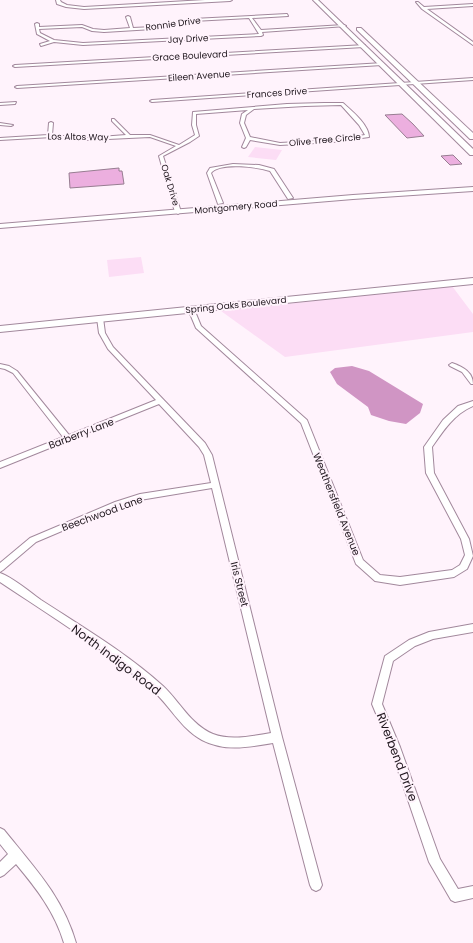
<svg xmlns="http://www.w3.org/2000/svg" width="473" height="943" font-family="Poppins,sans-serif">
<style>
.green{fill:#fcddf5}
.water{fill:#d095c4}
.building{fill:#ecafdf;stroke:#977d91}
.lines{fill:none;stroke-linecap:round;stroke-linejoin:round}
.street-casing{stroke:#a2889c;stroke-width:2}
.secondary-casing{stroke:#a2889c;stroke-width:2}
.primary-casing{stroke:#a2889c;stroke-width:2}
.street{fill:#fff;fill-rule:evenodd}
.secondary{fill:#fff;fill-rule:evenodd}
.primary{fill:#fff;fill-rule:evenodd}
.labels{text-anchor:middle;stroke-width:4;stroke-linejoin:round;paint-order:stroke}
.far-street-label{font-size:9px;fill:#1f161d;stroke:#fff3fc}
.street-label{font-size:10px;fill:#1f161d;stroke:#fff3fc}
.near-street-label{font-size:12px;fill:#1f161d;stroke:#fff3fc}
</style>
<rect width="100%" height="100%" fill="#fff3fc"/>
<g class="green">
<path d="M255,147L282,150L276,160L248,157Z"/>
<path d="M141,257L144,273L109,277L107,260Z"/>
<path d="M452,286L473,314V332L285,357L221,311Z"/>
</g>
<path class="water" d="M352,366L369,371L423,404L420,413L406,424L389,421L371,415L368,407L337,384L330,372L335,368Z"/>
<g class="building">
<path d="M402,114L413,124L424,136L407,138L385,115Z"/>
<path d="M453,155L462,164L450,165L441,156Z"/>
<path d="M119,168V171H122L124,184L70,188L69,173Z"/>
</g>
<g class="lines">
<g class="street-casing">
<g id="street">
<path d="M416,2H418L424,7L473,4V6L427,9L473,42V45L422,9Z"/>
<path d="M287,14L288,16L252,18L261,30L344,25L346,26L262,32L263,35L261,36L83,45L54,42L41,46L40,44L50,41L37,34L35,24L37,23L39,24V27L82,25L93,29L104,30L130,28L126,17L128,16L130,17L133,28L153,27L193,19ZM249,18L259,34L83,43L54,40L40,33L39,29L82,27L92,31L104,32L153,29L193,21Z"/>
<path d="M365,45L364,47L15,67L13,66L15,65Z"/>
<path d="M383,63L382,65L17,88L15,87L17,86Z"/>
<path d="M473,78V80L152,102L150,101L152,100Z"/>
<path d="M16,102L15,104L0,105V103Z"/>
<path d="M324,103H343C352,111 369,125 369,137L333,142L280,145L250,140L246,147L244,148L242,147L246,138L240,123L242,114L248,110L196,114V125L199,136L190,142L163,156L181,212L178,214L175,212L159,156L176,146L150,137L87,140L52,137L0,140V138L48,135L49,123L51,122L53,123L52,135L87,138L126,135L112,121V119H114L130,135H150L179,145L195,135L192,125L193,112L287,104ZM341,105L359,125L365,135L333,140L280,143L250,137L244,123L246,115L254,109L305,106Z"/>
<path d="M0,123L13,125L11,126L0,125Z"/>
<path d="M233,164L259,165L274,169L293,198L288,199L270,171C258,167 220,162 211,173L223,203L218,204L207,173L210,168Z"/>
<path d="M191,307L194,309L201,326L307,420L363,560L380,575L400,577L452,570L460,565L465,555L461,539L426,473L424,447L443,420L458,406L473,401V406C454,414 443,431 432,447L434,473L469,539L473,556L467,569L454,577L400,585L375,581L356,564L301,423L196,328L188,309Z"/>
<path d="M100,316L103,318L105,333L113,347L205,443L212,455L282,737L322,885L320,889L316,891L312,889L310,885L273,743C249,747 225,752 202,740C180,728 169,704 151,689C104,649 51,616 0,582V573C12,577 30,592 41,600C81,626 128,654 163,686C180,702 191,725 213,734C231,741 252,736 271,733L212,488L140,500L121,506L36,542L3,570L0,572V563L30,538L115,502L140,494L211,483L204,455L199,447L159,404L0,468V462L63,437L13,373L5,369L0,368V364L9,366L17,371L69,435L156,400L108,349L99,333L97,318Z"/>
<path d="M452,363C463,367 473,372 473,384H471L462,372L450,366L449,365Z"/>
<path d="M473,624V632L433,639L415,646L393,661L382,704L400,747L440,859L458,889L473,886V898L455,902L451,900L429,862L390,747L372,704L385,656L409,640L429,632Z"/>
<path d="M0,828L4,830C33,866 63,897 76,943H64C55,912 36,888 16,864L4,875L0,877V862L8,854L0,844Z"/>
</g>
</g>
<g class="secondary-casing">
<g id="secondary">
<path d="M56,0H60L61,2L67,5L84,7L205,0H232L230,1L84,9L66,7L57,4Z"/>
<path d="M473,187V191L353,199L0,228V224L353,195Z"/>
<path d="M473,278V284L0,332V326Z"/>
</g>
</g>
<g class="primary-casing">
<g id="primary">
<path d="M313,0H318L473,149V155H470Z"/>
<path d="M357,28H361L473,133V139H470L357,30Z"/>
</g>
</g>
<use href="#street" class="street"/>
<use href="#secondary" class="secondary"/>
<use href="#primary" class="primary"/>
</g>
<g class="labels">
<g class="far-street-label">
<text transform="translate(173 24) rotate(-8)" y="3">Ronnie Drive</text>
<text transform="translate(188 39) rotate(-3)" y="3">Jay Drive</text>
<text transform="translate(190 56) rotate(-3)" y="3">Grace Boulevard</text>
<text transform="translate(199 76) rotate(-4)" y="3">Eileen Avenue</text>
<text transform="translate(277 93) rotate(-4)" y="3">Frances Drive</text>
<text transform="translate(78 137) rotate(1)" y="3">Los Altos Way</text>
<text transform="translate(325 140) rotate(-5)" y="3">Olive Tree Circle</text>
<text transform="translate(170 185) rotate(73)" y="3">Oak Drive</text>
<text transform="translate(236 207) rotate(-5)" y="3">Montgomery Road</text>
<text transform="translate(236 305) rotate(-6)" y="3">Spring Oaks Boulevard</text>
</g>
<g class="street-label">
<text transform="translate(81 433) rotate(-21)" y="4">Barberry Lane</text>
<text transform="translate(337 504) rotate(68)" y="4">Weathersfield Avenue</text>
<text transform="translate(102 513) rotate(-20)" y="4">Beechwood Lane</text>
<text transform="translate(240 584) rotate(76)" y="4">Iris Street</text>
</g>
<g class="near-street-label">
<text transform="translate(116 660) rotate(37)" y="4">North Indigo Road</text>
<text transform="translate(397 757) rotate(69)" y="4">Riverbend Drive</text>
</g>
</g>
</svg>
